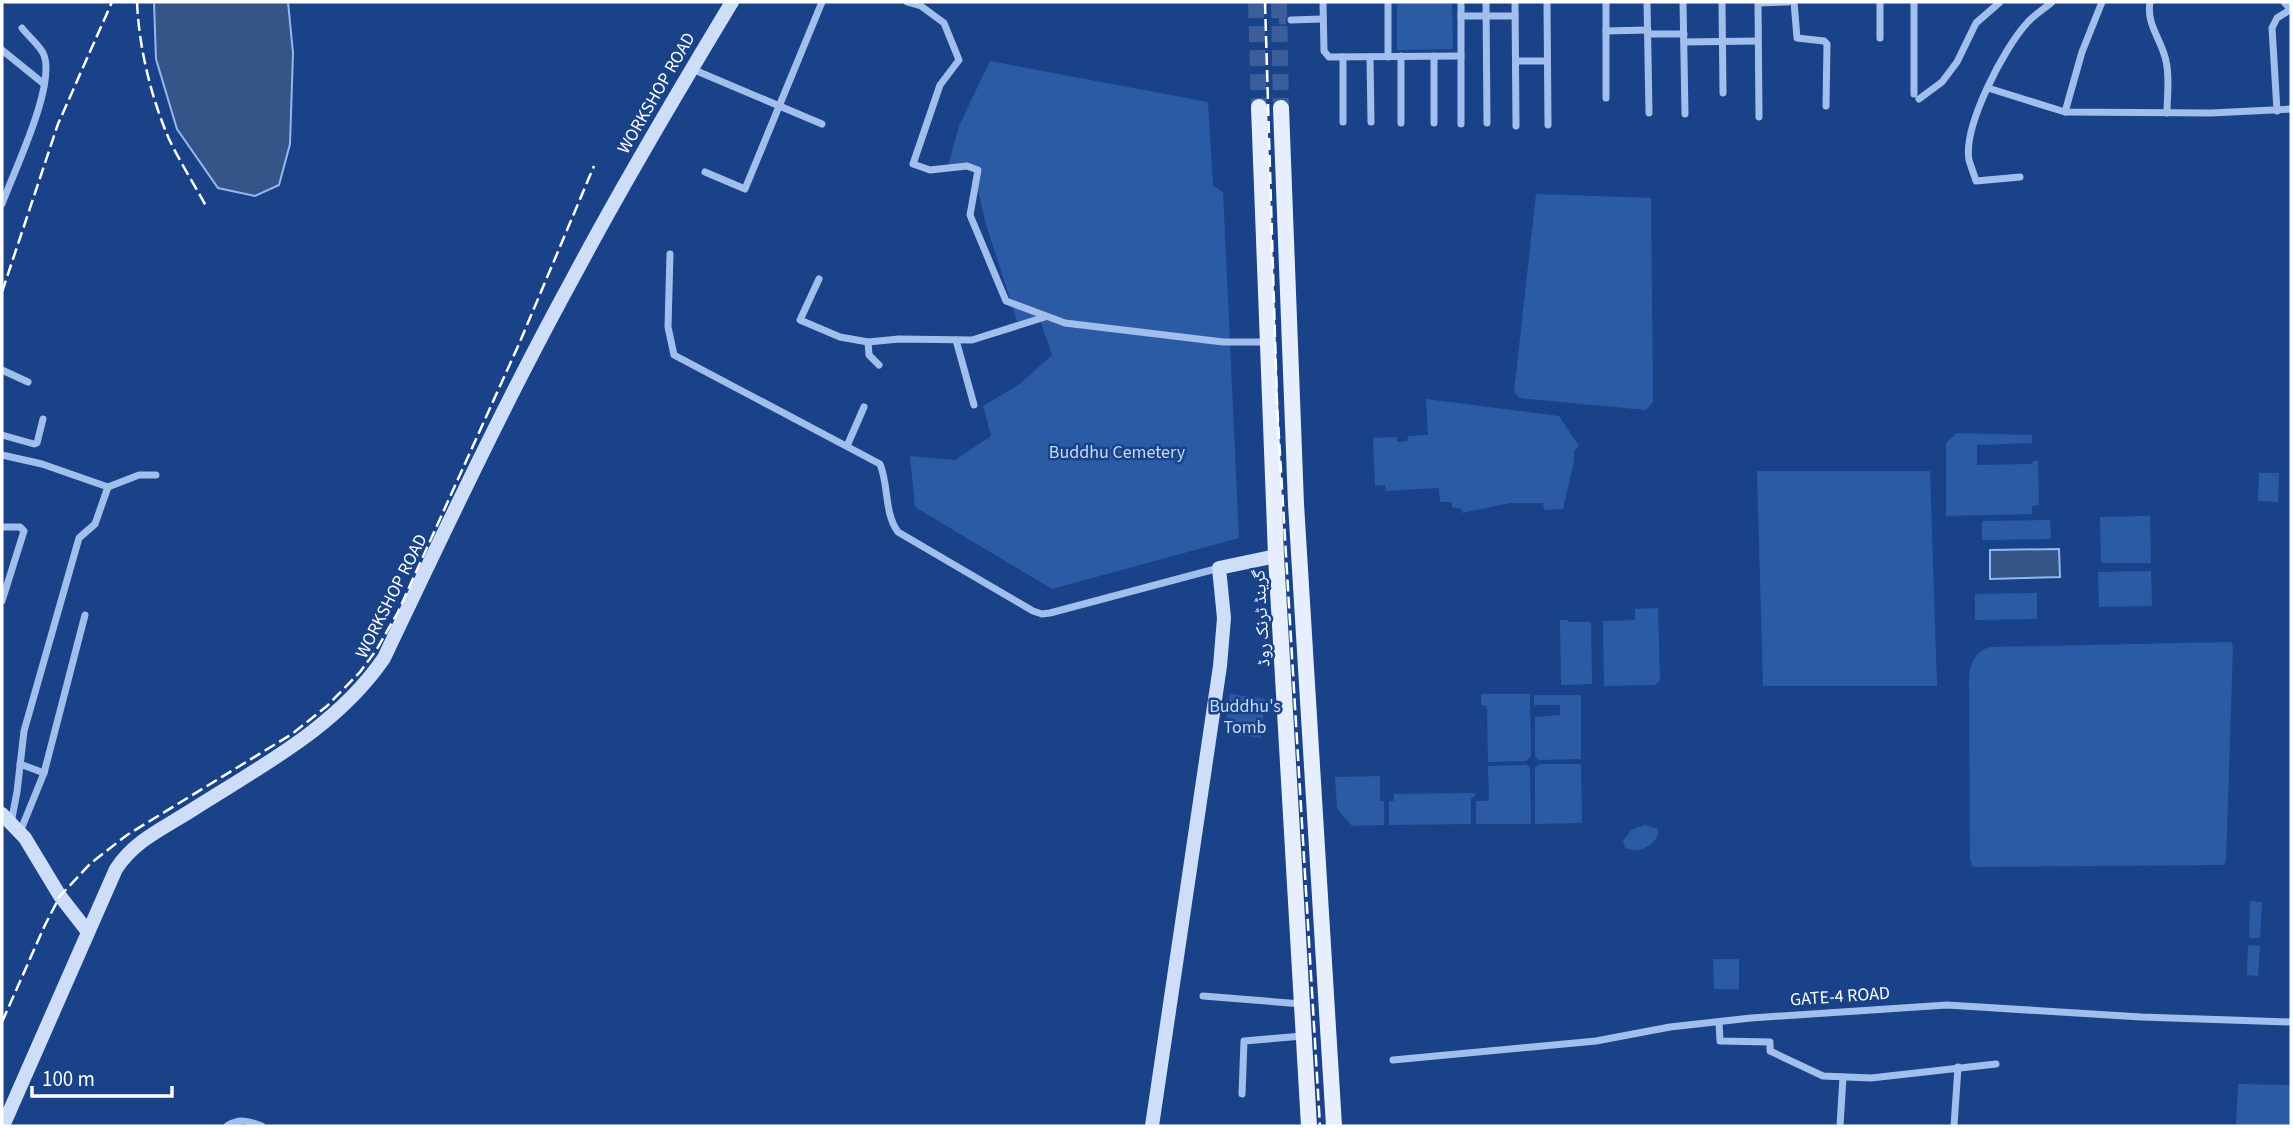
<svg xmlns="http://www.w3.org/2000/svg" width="2293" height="1128" font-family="'Source Sans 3','Noto Naskh Arabic',sans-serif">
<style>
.green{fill:#2c5ba6}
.water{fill:#355488;stroke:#93b8ef;stroke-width:2}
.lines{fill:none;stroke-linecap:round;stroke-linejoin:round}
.street-tunnel{stroke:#3c5e9a;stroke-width:7;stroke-dasharray:7 3.5;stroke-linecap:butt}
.primary-tunnel{stroke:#3c5e9a;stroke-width:16;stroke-dasharray:16 8;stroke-linecap:butt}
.street{stroke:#a1beed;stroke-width:7}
.secondary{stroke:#cedef9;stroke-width:14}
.primary{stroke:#e7efff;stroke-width:16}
.rail{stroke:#fff;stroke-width:2.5;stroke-dasharray:12 5;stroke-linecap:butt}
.labels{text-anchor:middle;stroke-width:5;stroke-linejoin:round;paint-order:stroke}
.street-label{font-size:18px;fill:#fff;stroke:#194288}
.park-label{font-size:18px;fill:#c6daf9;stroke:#194288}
</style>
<rect width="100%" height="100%" fill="#194288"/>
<g class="green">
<path d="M1397,2H1452L1453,49L1397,50Z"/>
<path d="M990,61L1208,102L1213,186L1223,192L1239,538L1052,589L915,507L910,456L955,460L991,436L983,406L1020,384L1052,355L1039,317L1018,324L985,221L973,169L947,170L959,126Z"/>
<path d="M1536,194L1651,198L1653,402L1646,410L1520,398L1514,392Z"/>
<path d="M1426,399L1559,416L1579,446L1574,451V461L1563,509L1544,510L1543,503H1510L1462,513V509L1452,507V502H1440L1439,488L1386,491L1385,485L1375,486L1373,438L1397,437V442L1407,441L1408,436L1428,435Z"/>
<path d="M1956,433L2032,435V443L1977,445V465L2032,464L2033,461H2038L2039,505L2032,506V514L1946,516V443Z"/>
<path d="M1757,471H1930L1937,686H1763Z"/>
<path d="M2259,473H2279L2278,502L2258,501Z"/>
<path d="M2150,516L2151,563H2101L2100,517Z"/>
<path d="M2050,520L2051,539L1982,540V521Z"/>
<path d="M2151,571L2152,606L2099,607L2098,572Z"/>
<path d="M2037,593V619L1975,620V594Z"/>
<path d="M1658,608L1660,681L1655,685L1604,686L1603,621L1635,620V609Z"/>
<path d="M1560,620H1568V622H1591L1592,684L1561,685Z"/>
<path d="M2231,642L2233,647L2226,861L2224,865L1973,867L1970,860L1969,677C1970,663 1976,650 1991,647Z"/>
<path d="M1230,694L1265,699L1261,738L1225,733Z"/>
<path d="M1481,694H1530L1531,756L1526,761L1488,762L1487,706L1481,705Z"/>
<path d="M1534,695H1581V759L1539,760L1535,756V717L1560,715V705H1534Z"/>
<path d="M1539,764H1581L1582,823L1535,824V768Z"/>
<path d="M1527,765L1530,768L1531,824H1476V801H1489L1488,766Z"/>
<path d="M1380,776V801H1384V825L1352,826L1337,809L1335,777Z"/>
<path d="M1475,793V797L1471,798V824L1389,825V801H1394V794Z"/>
<path d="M1645,825L1658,829V835C1652,847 1638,854 1625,848L1623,841L1631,830Z"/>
<path d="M2250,901L2262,902L2260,938H2249Z"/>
<path d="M2248,945L2260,946L2258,976L2247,975Z"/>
<path d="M1713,959H1739V989H1714Z"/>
<path d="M2238,1084L2291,1085V1126H2236Z"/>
</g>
<g class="water">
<path d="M154,2H288L293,53L290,144L279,185L255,196L218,188L177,129L156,59Z"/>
<path d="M2059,549L2060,577L1990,579V550Z"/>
</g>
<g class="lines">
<path class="street-tunnel" d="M1279,21L1291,20"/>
<g class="primary-tunnel">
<path d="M1256,2L1259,107"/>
<path d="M1279,2L1281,108"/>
</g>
<g class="street">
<path d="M907,2L921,6L944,23L959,60L940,85L913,164L930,170L967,166L978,170L970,215L1006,301L1065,323L1223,342H1266"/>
<path d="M1323,2L1324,51L1329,57L1461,56"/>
<path d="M1486,2L1487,123"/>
<path d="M1515,2L1516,126"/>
<path d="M1547,2L1548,125"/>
<path d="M1606,2V98"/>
<path d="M1647,2L1649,113"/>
<path d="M1683,2L1685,114"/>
<path d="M1722,2L1723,93"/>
<path d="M1758,2L1759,117"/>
<path d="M1794,2L1797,38L1824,41L1827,44L1826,106"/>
<path d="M1880,2V38"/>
<path d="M2150,2C2146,25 2162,40 2166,61C2170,78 2167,96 2167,113"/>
<path d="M2284,2L2291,10"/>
<path d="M1758,3L1788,2"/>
<path d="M1461,16H1515"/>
<path d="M1291,20L1323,19"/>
<path d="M1606,31L1648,30"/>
<path d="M1648,34H1684"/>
<path d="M1684,42L1758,41"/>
<path d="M2,50L44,84"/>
<path d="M1434,56V123"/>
<path d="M1343,57V122"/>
<path d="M1370,57L1371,122"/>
<path d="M1388,57V2"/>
<path d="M1516,61H1547"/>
<path d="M692,69L822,124"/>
<path d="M1988,88L2065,112L2211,113L2291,109"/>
<path d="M1914,94V2"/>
<path d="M1919,99L1942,82L1957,62L1976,23L2000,2"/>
<path d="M2277,111L2272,28L2277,18L2290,10"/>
<path d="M2065,112L2082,52L2102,2"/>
<path d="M1401,123V56"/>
<path d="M1461,124V2"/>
<path d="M705,172L745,189L822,2"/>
<path d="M2020,177L1976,181C1974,174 1971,167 1969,160C1963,126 2004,48 2027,23C2034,15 2044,9 2052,2"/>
<path d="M2,204C13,173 58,82 43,53C38,44 28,36 22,28"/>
<path d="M670,254L668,327L674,355L880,464C889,486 884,513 898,532L1033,611L1042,614L1050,613L1219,568"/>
<path d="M819,279L800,320L840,337L868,342L899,339L972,340L1045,317"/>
<path d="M956,340L974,405"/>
<path d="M868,342L869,355L879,365"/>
<path d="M2,370L28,382"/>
<path d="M2,435L34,444L37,443L43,419"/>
<path d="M847,446L864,407"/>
<path d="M2,455L42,464L108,487L139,475H156"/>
<path d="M2,527H20L24,531L2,601"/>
<path d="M20,764L44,773"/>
<path d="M11,823L17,792L24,731L79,538L95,524L108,487"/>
<path d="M20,832L44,773L85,615"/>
<path d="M1203,996L1302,1004"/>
<path d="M1719,1022L1720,1041L1770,1042V1051L1823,1076L1871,1078L1996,1064"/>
<path d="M1393,1060L1596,1041L1670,1027L1751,1018L1947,1005L2141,1017L2291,1022"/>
<path d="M1242,1094L1244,1041L1303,1036"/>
<path d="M227,1126C239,1118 248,1121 262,1126"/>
<path d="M1840,1126L1843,1077"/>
<path d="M1954,1126L1958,1067"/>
</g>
<g class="secondary">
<path d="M2,814L25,838L60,896L88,932"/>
<path d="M3,1126L116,869C135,840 164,828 192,810C261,766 337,727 384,658C445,530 505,402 573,278C623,184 677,93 732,2"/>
<path d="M1152,1126L1220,666L1224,618L1219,568L1276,556"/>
</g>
<g class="primary">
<path d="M1259,107L1276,556L1309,1126"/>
<path d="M1281,108L1296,504L1334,1126"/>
</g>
<g class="rail">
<path d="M137,2C139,48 151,97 169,139C180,162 194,184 206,206"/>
<path d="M1265,2L1277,404L1320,1126"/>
<path d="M2,292L58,124L112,2"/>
<path d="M2,1022L45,925L60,896L91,863L127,835L292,734L327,706L360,672L377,649L398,612L519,344L594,166"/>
</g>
</g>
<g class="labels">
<g class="street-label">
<text transform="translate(656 93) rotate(-60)" y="6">WORKSHOP ROAD</text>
<text transform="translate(391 596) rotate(-63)" y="6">WORKSHOP ROAD</text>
<text transform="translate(1261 618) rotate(-93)" y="6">گرینڈ ٹرنک روڈ</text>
<text transform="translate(1840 996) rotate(-4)" y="6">GATE-4 ROAD</text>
</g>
<g class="park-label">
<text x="1117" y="458">Buddhu Cemetery</text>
<text x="1245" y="712">Buddhu's<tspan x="1245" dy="21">Tomb</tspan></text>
</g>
</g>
<rect width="2293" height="1128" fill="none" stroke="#ffffff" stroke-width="7"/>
<path d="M32 1086v10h140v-10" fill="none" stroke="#ffffff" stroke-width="3.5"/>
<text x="42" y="1086" font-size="21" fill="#ffffff" stroke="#194288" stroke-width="5" paint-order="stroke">100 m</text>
</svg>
